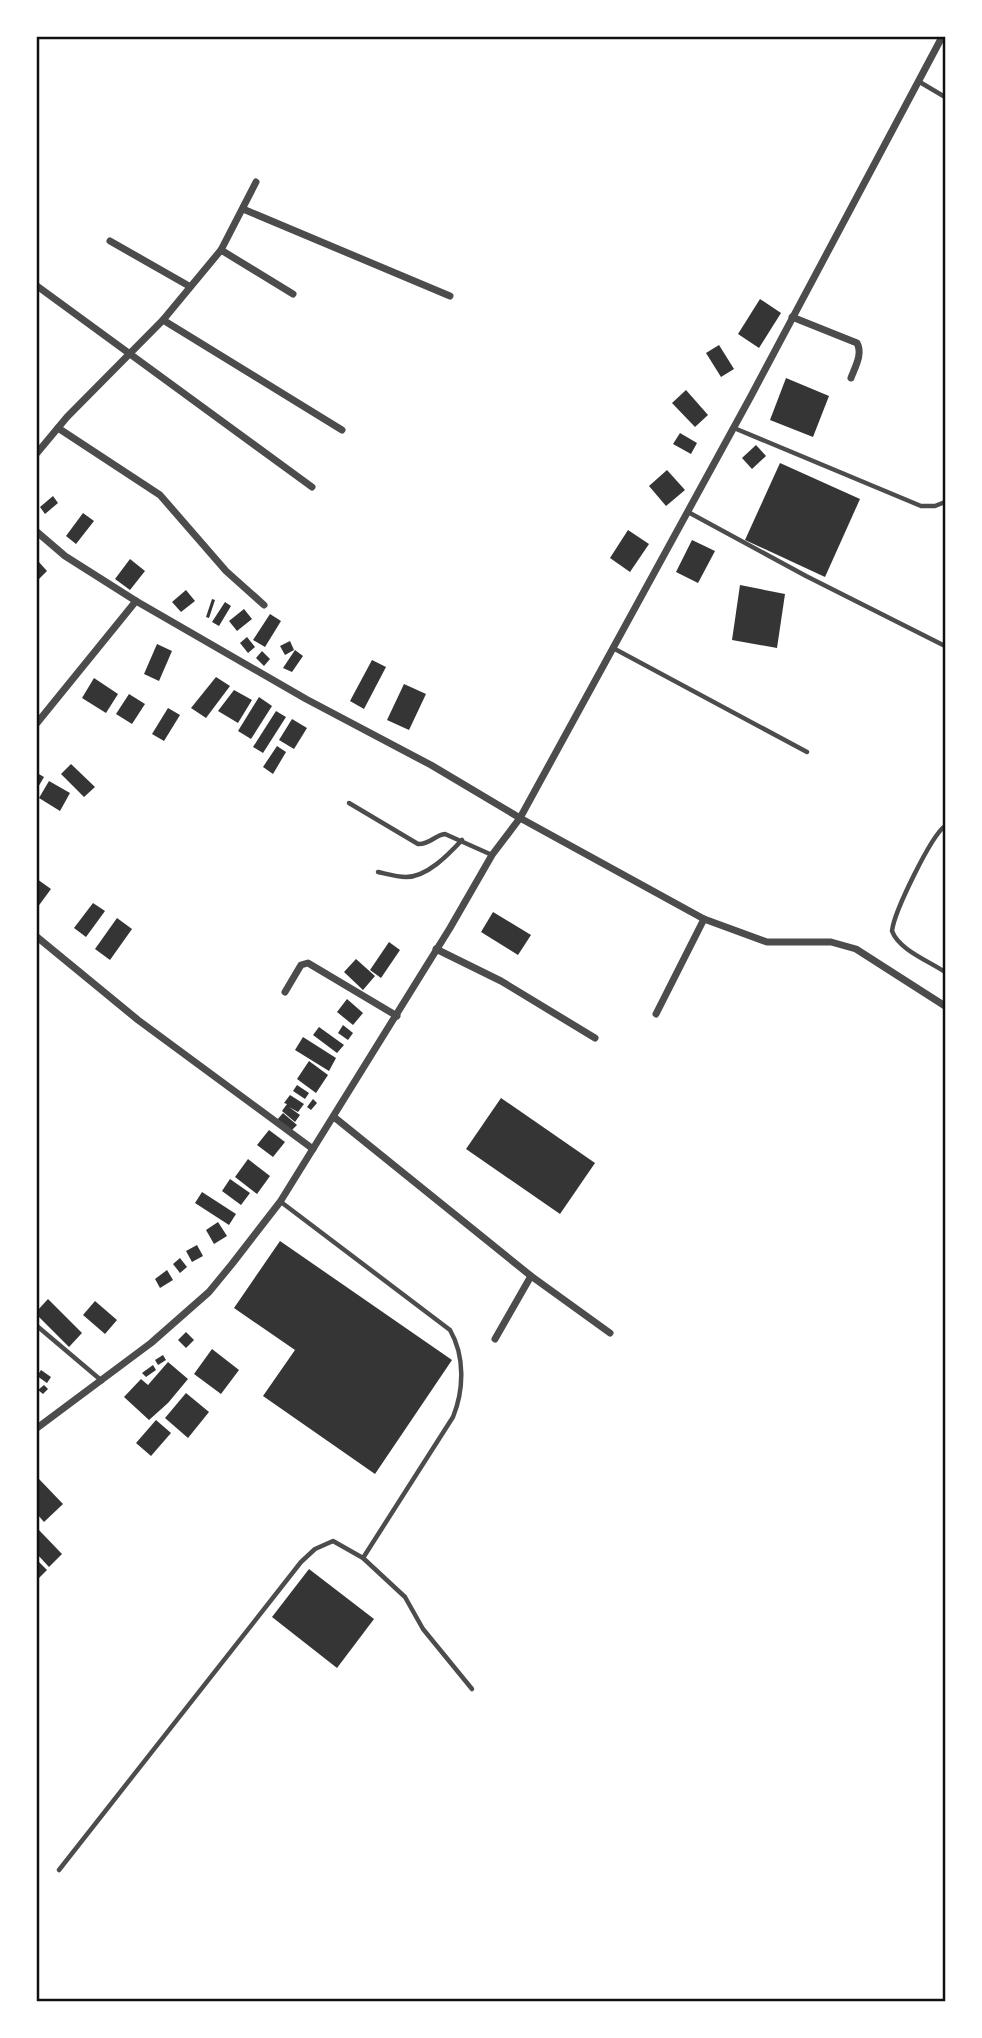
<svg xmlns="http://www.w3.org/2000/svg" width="982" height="2038" font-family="'PT Sans Narrow',sans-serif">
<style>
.building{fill:#353535}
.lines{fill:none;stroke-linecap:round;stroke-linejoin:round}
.service{stroke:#4c4c4c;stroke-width:4.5}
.minor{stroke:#4c4c4c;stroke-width:7}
.neatline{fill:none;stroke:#111;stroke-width:2.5}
</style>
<rect width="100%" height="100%" fill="#fff"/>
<g class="building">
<path d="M760,299L781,313L759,348L738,334Z"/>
<path d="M719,345L734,369L721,377L706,353Z"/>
<path d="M786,378L829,396L813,437L770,420Z"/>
<path d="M686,390L708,415L695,427L672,403Z"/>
<path d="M680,433L697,443L691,454L673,444Z"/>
<path d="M756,445L766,456L752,469L742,458Z"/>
<path d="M780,463L860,499L825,577L745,540Z"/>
<path d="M667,470L685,490L666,506L649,486Z"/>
<path d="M53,496L58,503L45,514L40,507Z"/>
<path d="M83,513L94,521L76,544L66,536Z"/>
<path d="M628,530L649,544L630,572L610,558Z"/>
<path d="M692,540L715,551L698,583L676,572Z"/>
<path d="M130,559L145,571L130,590L115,579Z"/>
<path d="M38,561L47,571L37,581V562Z"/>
<path d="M740,585L785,594L777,648L732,640Z"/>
<path d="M186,590L195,601L181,612L172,602Z"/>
<path d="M212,599L215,600L209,618L206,617Z"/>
<path d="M225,602L231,606L219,626L212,622Z"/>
<path d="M244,609L252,619L237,631L229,621Z"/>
<path d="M270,614L281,621L265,647L253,640Z"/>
<path d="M247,637L255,647L248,653L240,643Z"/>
<path d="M290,641L294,650L285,655L280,646Z"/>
<path d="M157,644L172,651L159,681L144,674Z"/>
<path d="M295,650L303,656L292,672L283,668Z"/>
<path d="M262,651L270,659L264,666L256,658Z"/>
<path d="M372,660L386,667L364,709L350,701Z"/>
<path d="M216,677L230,686L206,718L191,708Z"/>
<path d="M94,678L118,694L106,713L82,698Z"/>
<path d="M404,684L426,694L409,730L387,720Z"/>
<path d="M234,690L252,700L238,723L218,711Z"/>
<path d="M129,694L145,704L132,724L116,714Z"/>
<path d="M259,697L272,706L251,739L238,731Z"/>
<path d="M168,708L180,715L164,741L152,734Z"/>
<path d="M276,711L286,717L263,753L253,747Z"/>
<path d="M292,719L307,728L294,749L279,740Z"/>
<path d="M277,746L286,752L273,774L263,767Z"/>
<path d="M71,764L95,787L84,797L61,774Z"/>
<path d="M37,773L44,777L37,789Z"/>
<path d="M49,781L70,793L60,811L39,798Z"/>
<path d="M37,879L51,889L37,908Z"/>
<path d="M93,903L105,911L86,937L74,928Z"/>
<path d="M493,912L531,935L518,955L481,932Z"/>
<path d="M117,918L132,929L110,960L95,949Z"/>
<path d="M389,942L400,950L381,978L370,970Z"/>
<path d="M356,959L375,976L363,990L344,972Z"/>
<path d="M347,999L363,1013L353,1025L337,1012Z"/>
<path d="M343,1025L353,1033L348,1040L338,1033Z"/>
<path d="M319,1027L344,1045L337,1053L313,1035Z"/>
<path d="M303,1037L336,1058L329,1071L295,1050Z"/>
<path d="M309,1061L328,1075L316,1093L297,1079Z"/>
<path d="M297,1085L309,1093L305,1099L293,1091Z"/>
<path d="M290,1095L304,1104L298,1112L289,1107L300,1115L295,1122L282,1111L287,1104L284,1103Z"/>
<path d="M501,1098L595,1163L560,1214L466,1149Z"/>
<path d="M313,1099L317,1103L311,1110L307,1107Z"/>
<path d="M283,1113L297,1125L291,1131L277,1120Z"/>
<path d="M269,1130L285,1142L273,1157L257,1145Z"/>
<path d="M248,1159L270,1176L257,1194L235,1177Z"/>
<path d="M230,1179L250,1193L241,1205L222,1191Z"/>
<path d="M202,1192L236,1214L229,1225L195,1203Z"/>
<path d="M218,1222L227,1236L214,1244L206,1230Z"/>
<path d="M280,1241L452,1360L375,1474L263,1396L295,1350L234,1308Z"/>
<path d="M197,1245L203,1256L192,1262L186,1251Z"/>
<path d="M180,1258L187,1267L180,1273L173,1264Z"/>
<path d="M167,1270L173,1280L160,1288L155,1279Z"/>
<path d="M48,1299L82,1333L69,1347L37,1315V1311Z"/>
<path d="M95,1301L117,1320L105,1334L83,1315Z"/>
<path d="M186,1332L194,1340L186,1348L178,1340Z"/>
<path d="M212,1349L239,1370L221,1394L194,1374Z"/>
<path d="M163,1355L166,1360L158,1365L155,1360Z"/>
<path d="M168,1362L188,1379L168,1403L149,1420L124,1397L141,1379L148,1385Z"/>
<path d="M153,1365L156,1370L146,1377L142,1373Z"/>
<path d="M41,1370L51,1377L47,1383L37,1376Z"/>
<path d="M44,1385L48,1389L43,1394L38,1390Z"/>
<path d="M186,1393L209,1412L188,1438L165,1418Z"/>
<path d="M156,1420L171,1433L151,1456L136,1443Z"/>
<path d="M39,1479L63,1504L44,1522L37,1514V1482Z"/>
<path d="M37,1528L62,1554L49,1567L37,1554Z"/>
<path d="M37,1560L47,1570L37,1580Z"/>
<path d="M309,1569L374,1619L337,1668L272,1617Z"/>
</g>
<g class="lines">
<g class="service">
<path d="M918,81L945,97"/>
<path d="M734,428L921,506H935L945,502"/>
<path d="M688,512L806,576L945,646"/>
<path d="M613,648L807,752"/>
<path d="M349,803L418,844C429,845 435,835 445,834L492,855"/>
<path d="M945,826C931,836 894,912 892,931C899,950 929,961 945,972"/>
<path d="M378,872C387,874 397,877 406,877C427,877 448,855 462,840"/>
<path d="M37,1326L102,1381"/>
<path d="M363,1558L405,1597L423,1629L472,1689"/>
<path d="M59,1870L301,1562L315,1549L333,1541L363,1558L453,1417C464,1390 465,1356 450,1330L281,1202"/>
</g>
<g class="minor">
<path d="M243,209L450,296"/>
<path d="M110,241L189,286"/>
<path d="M221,250L293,294"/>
<path d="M37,286L312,487"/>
<path d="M792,317L857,343C863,354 855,367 851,378"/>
<path d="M163,320L342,430"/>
<path d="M58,428L160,495L226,571L264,605"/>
<path d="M37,453L67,417L163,320L221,250L256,182"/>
<path d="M37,532L65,556L136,601L306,699L431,765L520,818L704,919L767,942H831L856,949L945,1006"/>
<path d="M37,723L136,601"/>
<path d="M37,937L138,1020L313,1149"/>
<path d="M436,949L501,981L595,1038"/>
<path d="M285,992L301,965L308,963L397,1016"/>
<path d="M656,1014L704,919"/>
<path d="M334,1117L531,1276L610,1333"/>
<path d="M495,1339L531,1276"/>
<path d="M37,1428L151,1343L209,1292L232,1264L280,1202L450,928L492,855L520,818L751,396L942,37"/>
</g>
</g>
<rect width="982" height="2038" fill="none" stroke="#ffffff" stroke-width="77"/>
<rect x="38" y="38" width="906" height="1962" class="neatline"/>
</svg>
